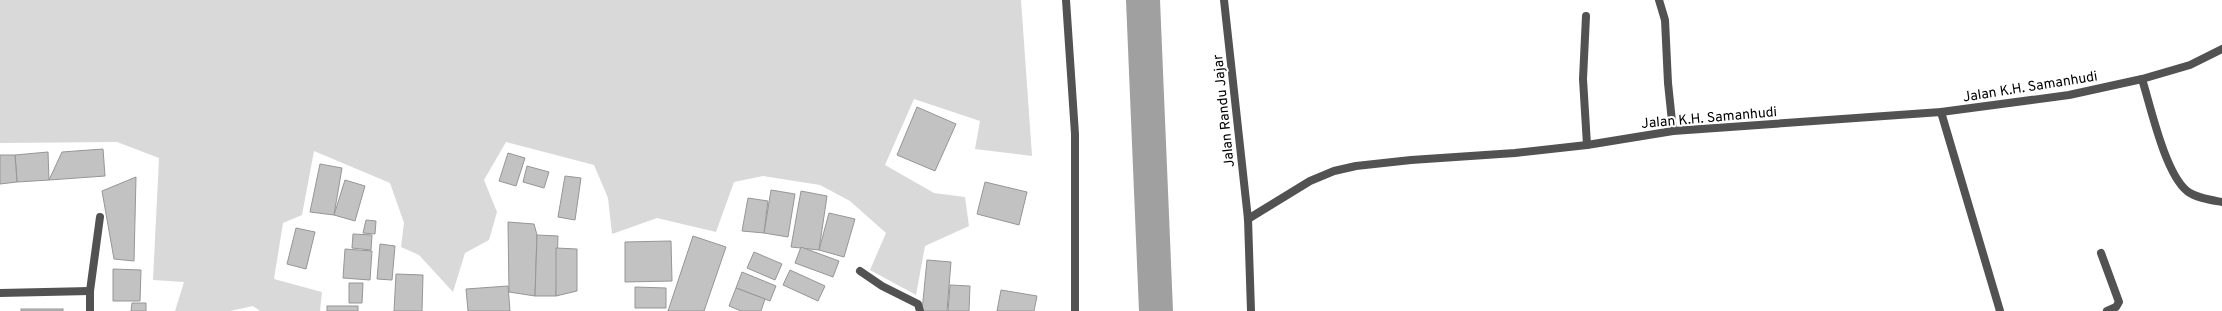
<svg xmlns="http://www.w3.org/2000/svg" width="2222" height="311" font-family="Overpass,sans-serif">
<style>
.green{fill:#d9d9d9}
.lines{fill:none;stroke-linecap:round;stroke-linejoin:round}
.river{stroke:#a0a0a0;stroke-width:34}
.building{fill:#c2c2c2;stroke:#969696}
.minor{stroke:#525252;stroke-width:8}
.labels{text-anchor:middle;stroke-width:4;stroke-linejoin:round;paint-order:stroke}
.street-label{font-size:14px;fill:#000;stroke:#fff}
</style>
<rect width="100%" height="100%" fill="#fff"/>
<path class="green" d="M0,0H1021L1032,156L975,149L980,121L914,99L885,165L934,193L965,197L969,226L925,246L916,295L870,270L886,233L850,201L820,185L763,176L734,182L716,232L657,218L612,234L608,198L594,165L506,142L484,180L497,212L489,240L465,253L453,292L419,255L401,247L404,223L390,183L314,151L302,215L283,223L274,279L322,292L320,311H260L253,306L230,311H175L184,282L153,280L159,158L117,142L0,143Z"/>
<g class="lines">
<path class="river" d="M1143,0L1156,311"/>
</g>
<g class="building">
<path d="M917,107L956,124L935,171L897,155Z"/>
<path d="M103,149L105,176L49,180L62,152Z"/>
<path d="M48,152L49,180L17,182L15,155Z"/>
<path d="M508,153L525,158L516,186L499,181Z"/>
<path d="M0,155H15L17,182L0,184Z"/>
<path d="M320,164L342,168L334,215L310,212Z"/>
<path d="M527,166L549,172L544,188L523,182Z"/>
<path d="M565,176L581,178L575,220L558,217Z"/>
<path d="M136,177L134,261L114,259L102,191Z"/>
<path d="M345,180L365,186L355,221L334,215Z"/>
<path d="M985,182L1027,192L1019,225L977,214Z"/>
<path d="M771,190L795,194L788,237L764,233Z"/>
<path d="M801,191L827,196L819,250L791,247Z"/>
<path d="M748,198L768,201L764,233L742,231Z"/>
<path d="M829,213L855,219L844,257L819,250Z"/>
<path d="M366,220L376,221L375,234L363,233Z"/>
<path d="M508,222L534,224L537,235L535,296L509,292Z"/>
<path d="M296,228L315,232L306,269L287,264Z"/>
<path d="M353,234L372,235L371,250L352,248Z"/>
<path d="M537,235L558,236L556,296H535Z"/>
<path d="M693,236L726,247L704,311H668Z"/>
<path d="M671,241L672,281L625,282V242Z"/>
<path d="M380,244L395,246L392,280L377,279Z"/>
<path d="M801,247L839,261L833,277L795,263Z"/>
<path d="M556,248L577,249V291L556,296Z"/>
<path d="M345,249L372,251L370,280L343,278Z"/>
<path d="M754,252L782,264L775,280L747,268Z"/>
<path d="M927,260L951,262L947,311H922Z"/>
<path d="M113,269L141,270L140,301H113Z"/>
<path d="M790,270L825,286L818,301L783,285Z"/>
<path d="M742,272L776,286L770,301L736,288Z"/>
<path d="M396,274L423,275L422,311H394Z"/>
<path d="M349,283H363L362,303H349Z"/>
<path d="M950,285L970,286L969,311H948Z"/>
<path d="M508,286L510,311H468L466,289Z"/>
<path d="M635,287L666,288V308H635Z"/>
<path d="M736,288L765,299L761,311H741L729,306Z"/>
<path d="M1001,290L1037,296L1034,311H997Z"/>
<path d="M132,303H146V311H131Z"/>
<rect x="327" y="306" width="31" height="5"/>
<rect x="21" y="309" width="42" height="2"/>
</g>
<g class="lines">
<g class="minor">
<path d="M1066,0L1075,134V311"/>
<path d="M1224,0L1248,219L1251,311"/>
<path d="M1659,0L1665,20L1668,83L1673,131"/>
<path d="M1586,16L1583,79L1587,145"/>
<path d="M2142,79C2151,108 2165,173 2187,191C2196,198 2211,200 2222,202"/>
<path d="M1941,112L2000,311"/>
<path d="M1248,219L1310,181L1334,171L1356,166L1411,160L1515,153L1587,145L1673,131L1941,112L2069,95L2142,79L2190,65L2222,49"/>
<path d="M2101,253L2119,302L2116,307L2107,311"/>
<path d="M860,271L882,286L918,304L920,311"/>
<path d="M0,293L90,291"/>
<path d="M90,311V291L100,217"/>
</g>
</g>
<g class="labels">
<g class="street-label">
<text transform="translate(2030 86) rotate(-9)" y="5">Jalan K.H. Samanhudi</text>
<text transform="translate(1223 111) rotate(-96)" y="5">Jalan Randu Jajar</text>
<text transform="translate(1709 117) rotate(-5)" y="5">Jalan K.H. Samanhudi</text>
</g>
</g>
</svg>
